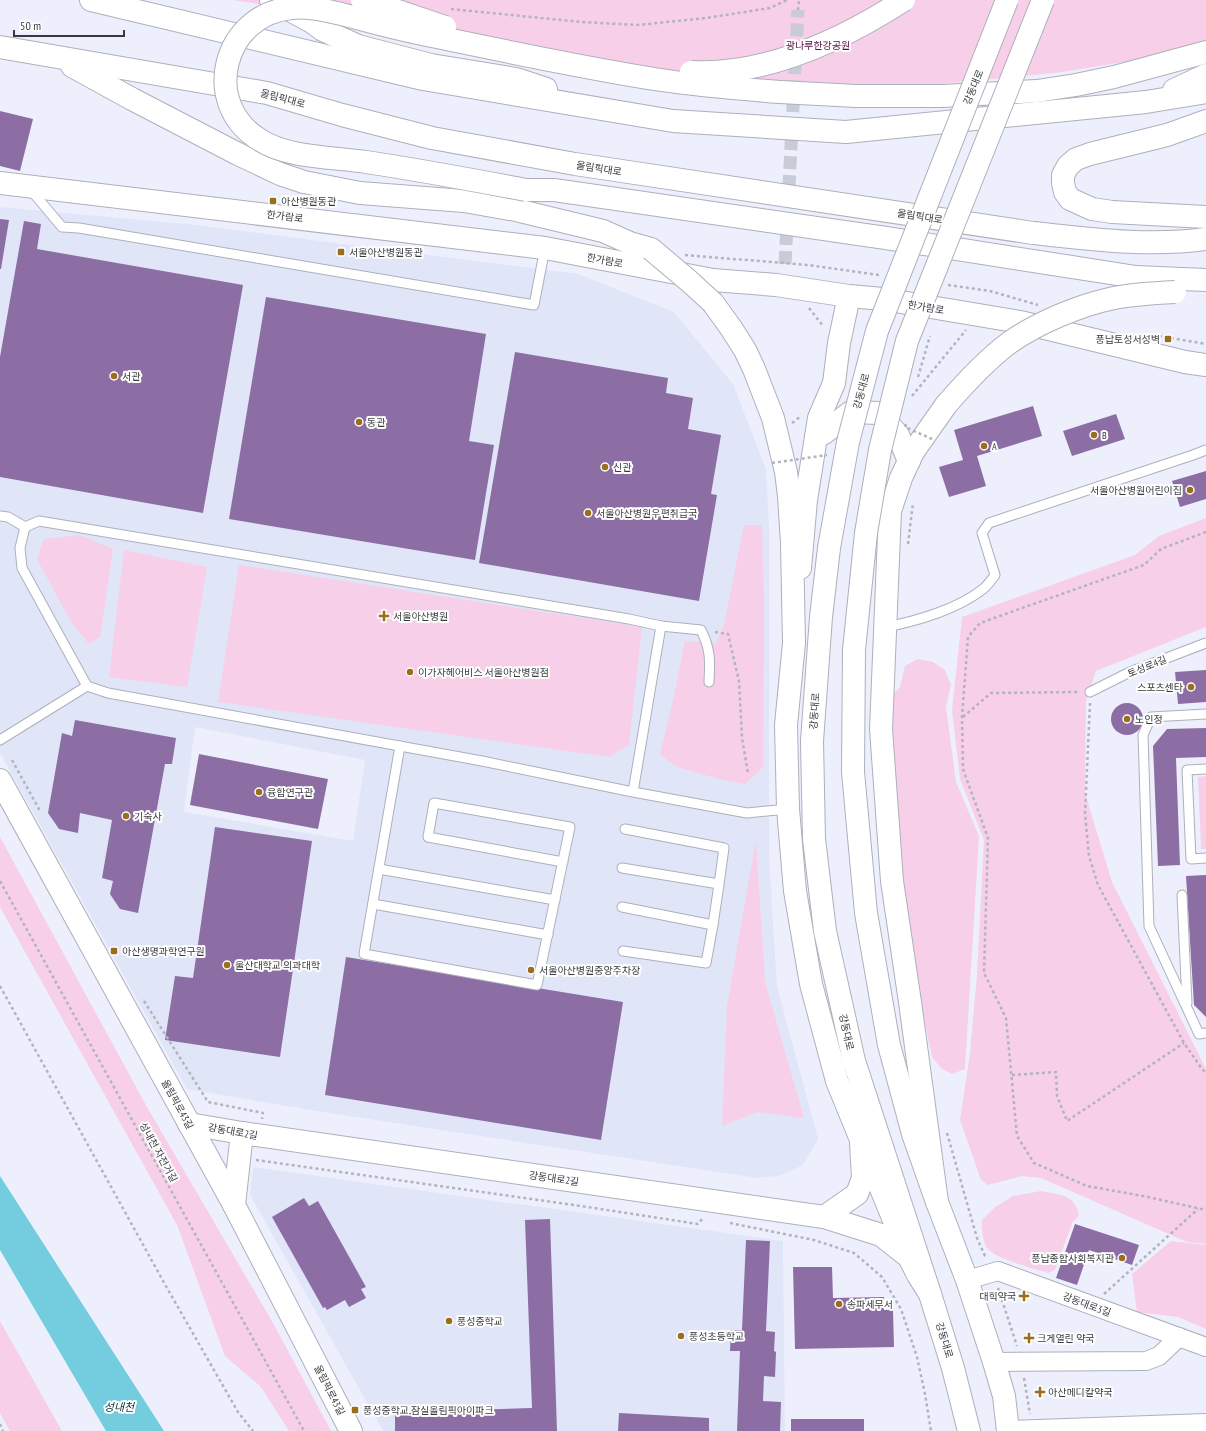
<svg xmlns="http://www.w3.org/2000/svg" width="1206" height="1431" font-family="'PT Sans Narrow','Noto Sans KR',sans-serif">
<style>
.built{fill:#e1e5f8;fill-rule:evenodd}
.green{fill:#f8cfe8}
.water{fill:#74cdde}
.building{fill:#8c6ea5}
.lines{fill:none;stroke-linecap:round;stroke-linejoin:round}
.pedestrian-tunnel{stroke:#c9ccd6;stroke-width:13;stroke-dasharray:13 6;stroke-linecap:butt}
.service-casing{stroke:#adb0bb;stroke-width:11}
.minor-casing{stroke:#adb0bb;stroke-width:20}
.tertiary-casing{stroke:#adb0bb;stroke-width:24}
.primary-casing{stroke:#adb0bb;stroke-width:24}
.trunk-casing{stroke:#adb0bb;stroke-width:24}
.path{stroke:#b2b4bd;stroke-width:2.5;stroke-dasharray:3 3;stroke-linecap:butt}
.service{stroke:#fff;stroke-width:9}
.minor{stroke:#fff;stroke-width:18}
.tertiary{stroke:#fff;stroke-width:22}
.primary{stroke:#fff;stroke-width:22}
.trunk{stroke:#fff;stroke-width:22}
.primary-bridge-casing{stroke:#adb0bb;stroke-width:24;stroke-linecap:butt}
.trunk-bridge-casing{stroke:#adb0bb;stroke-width:24;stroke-linecap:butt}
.path-bridge{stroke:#b2b4bd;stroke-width:2.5;stroke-dasharray:3 3;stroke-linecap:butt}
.primary-bridge{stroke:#fff;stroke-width:22}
.trunk-bridge{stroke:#fff;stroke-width:22}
.poi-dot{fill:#996e1c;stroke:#fefefe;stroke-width:1.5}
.labels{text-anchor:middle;stroke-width:4;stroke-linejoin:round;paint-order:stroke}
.park-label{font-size:10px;fill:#560d42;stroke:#fefefe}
.street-label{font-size:10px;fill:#393a3e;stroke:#fefefe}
.poi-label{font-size:10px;fill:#393a3e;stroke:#fefefe;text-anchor:start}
.water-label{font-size:11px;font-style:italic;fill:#08343c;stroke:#fefefe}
</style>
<rect width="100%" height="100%" fill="#edf0fc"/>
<g class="built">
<path d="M0,207L187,224L578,274L674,312L733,384L766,469L769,526V856L777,986L818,1139L803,1165L779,1176L757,1178L316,1111L187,1089L0,753ZM195,727L365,760L353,841L184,812Z"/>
<path d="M253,1167L783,1241L785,1431H383L250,1195Z"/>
</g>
<g class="green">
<path d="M233,0H1206V42L1143,59L1063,72L892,89L776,91Z"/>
<path d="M1206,518V627L1096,671L1086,702L1085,793L1112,882L1206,1069V1244L1187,1242L1041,1178L1022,1176L988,1185L981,1180L960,1120L970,1053L977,974L984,840L960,779L952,710L962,617L1135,555L1159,536Z"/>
<path d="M744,525H762L764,606L763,767L745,784L719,779L677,767L660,754L674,696L685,641L716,643L724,625Z"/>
<path d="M79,535L113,549L100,637L89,644L70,620L37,559L44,539Z"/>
<path d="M124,550L207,567L187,687L109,677Z"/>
<path d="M239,565L642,627L629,745L609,757L218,702Z"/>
<path d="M918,659L933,662L945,670L951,685L946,707L956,782L979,836L965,1069L952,1074L942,1069L932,1057L895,878L889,698L900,687L905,666Z"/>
<path d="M1206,776V849H1201L1198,777Z"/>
<path d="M0,837L147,1107L273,1323L331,1431H289L261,1387L225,1356L177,1225L0,907Z"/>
<path d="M756,840L765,982L804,1118L757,1112L722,1126L727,1006Z"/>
<path d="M1041,1191C1056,1194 1073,1194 1078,1211C1080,1216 1077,1218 1073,1221L1055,1270L1048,1273C1033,1268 995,1259 987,1248C982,1239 982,1230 982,1220L994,1208L1013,1196Z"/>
<path d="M1171,1241L1206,1245V1329L1178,1317L1137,1312L1132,1274Z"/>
<path d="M0,1321L62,1431H10L0,1413Z"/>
</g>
<path class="water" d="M0,1176L164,1431H106L0,1250Z"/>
<g class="building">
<path d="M0,111L33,119L20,171L0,166Z"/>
<path d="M0,219L9,220L1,269H0Z"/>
<path d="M24,221L41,224L37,249L243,285L203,513L0,477V357Z"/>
<path d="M266,297L486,334L469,441L494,445L475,560L229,519Z"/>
<path d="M515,352L668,378L666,393L693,398L688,429L721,435L711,494L717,495L699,601L479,563Z"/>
<path d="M1033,406L1042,436L977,456L986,486L949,497L939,467L963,460L954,430Z"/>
<path d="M1116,414L1125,439L1072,456L1063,431Z"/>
<path d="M1206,471V499L1180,507L1172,481Z"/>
<path d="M1206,670V702L1178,704L1175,672Z"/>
<circle cx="1127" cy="719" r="16"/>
<path d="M75,720L176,738L172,764H165L138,913L120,909L110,894L113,881L102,878L112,820L80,813L78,833L59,829L48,813L62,733L72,736Z"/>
<path d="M1206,728V757L1176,758L1180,865L1158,866L1153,746L1167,729Z"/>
<path d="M199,754L328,779L318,829L190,805Z"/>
<path d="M215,827L312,841L280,1057L165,1040L175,976L193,978Z"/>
<path d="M1206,875V1017L1194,1005L1186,876Z"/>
<path d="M346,957L623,1002L601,1140L325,1095Z"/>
<path d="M304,1198L309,1206L318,1201L366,1287L361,1289L366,1298L349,1307L345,1300L327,1310L325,1307L323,1308L272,1217Z"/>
<path d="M550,1219L557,1431H395V1412L532,1408L525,1220Z"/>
<path d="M1075,1224L1139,1245L1132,1265L1089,1250L1077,1285L1056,1278Z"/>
<path d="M746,1240L770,1241L766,1331L775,1332L774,1351L776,1352L775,1377L764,1376L763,1401L781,1402L780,1431H737L740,1351H730L731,1330H742Z"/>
<path d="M793,1267H832L833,1298L884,1297V1310H893L894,1347L795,1349Z"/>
<path d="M619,1413L709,1418V1431H618Z"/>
<rect x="791" y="1419" width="73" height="12"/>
</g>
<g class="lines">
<path class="pedestrian-tunnel" d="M785,264L798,10"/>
<g class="service-casing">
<g id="service">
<path d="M30,189L62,227L79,228L534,305L545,248"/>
<path d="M0,516L8,517L25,527"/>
<path d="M661,626L701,630C711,650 710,661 709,682"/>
<path d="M886,627C917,621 958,609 983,589C988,585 992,579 995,575L982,533L989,523L1193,455L1206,450"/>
<path d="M1090,692L1130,672L1206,643"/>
<path d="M1206,714L1151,717L1143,735L1149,926L1199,1034L1206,1033"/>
<path d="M0,740L87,686"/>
<path d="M400,746L364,954L537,985L570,827L434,803L428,837L563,862"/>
<path d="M1206,769L1187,770L1191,859L1206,858"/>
<path d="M633,792L661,626L629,619L39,521L25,527L20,548L22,568L87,686L108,693L482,761L633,792L747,813L788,809"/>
<path d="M622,868L719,884L724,848L625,829"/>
<path d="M379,869L555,900"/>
<path d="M1182,895L1187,1003"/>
<path d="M373,904L548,935"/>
<path d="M622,907L713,925L706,963L623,951"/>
<path d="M713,925L719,884"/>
</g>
</g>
<g class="minor-casing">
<g id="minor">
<path d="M967,1280L998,1271L1206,1347"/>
<path d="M994,1362L1146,1361L1159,1356L1179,1337"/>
<path d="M1008,1430L1206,1423"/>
</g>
</g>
<g class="tertiary-casing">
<g id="tertiary">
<path d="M0,183L545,248L713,280L776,285L849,296L883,299L1020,322L1185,362L1206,365"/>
<path d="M816,437L824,433L851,412L879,413L898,435L909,461"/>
<path d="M800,568L806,500L819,418L834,383L839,343L849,296"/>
<path d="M0,780L234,1205L351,1431"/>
<path d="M189,1124L242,1133L824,1217L881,1235L909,1257"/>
<path d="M234,1205L242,1133"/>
<path d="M824,1217L857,1194L863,1178L861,1143"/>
</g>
</g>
<g class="primary-casing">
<g id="primary">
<path d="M866,533L854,650L853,772L866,913L889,1045L913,1134L937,1202L967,1280L994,1362L1004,1396L1008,1431"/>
<path d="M829,548L821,617L812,741L814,839L825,931L854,1061L930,1294L953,1368L969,1431"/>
</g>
</g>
<g class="trunk-casing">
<g id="trunk">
<path d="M91,0L423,79L673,121L846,132L1146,102L1206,92"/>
<path d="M271,0L312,22L323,30L358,46L431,65L516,79L546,89"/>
<path d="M0,47L267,93L342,115L432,138L575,164L1033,233C1090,239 1148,247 1206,239"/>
<path d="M72,66L132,99L238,154L280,174L304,182L360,193L464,201L516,210L603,231L630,243L651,249"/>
<path d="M1174,90L1206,75"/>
<path d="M780,92L856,96H943L1037,91L1076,85L1114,77L1206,52"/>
<path d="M1206,121L1167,135L1090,154L1076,159L1068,166L1063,175V183L1065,192L1070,199L1092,209L1112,212L1206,217"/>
<path d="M526,190H554L886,238L1136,277L1206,280"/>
<path d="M713,303L731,328L745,350L754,369L773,418L786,472L789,496L792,543L794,643L786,725L788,809L795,891L811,984L837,1081L909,1257L918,1275L930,1294"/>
<path d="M937,1202L910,1002L892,881L881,729L890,511L901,478L913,452L946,405"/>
</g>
</g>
<g class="path">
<path d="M451,9L581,22L638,25L706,18L770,8L787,0"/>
<path d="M798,10L799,0"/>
<path d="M685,255L808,265L879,275"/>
<path d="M948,285L990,291L1038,305"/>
<path d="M809,308L823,326"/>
<path d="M1159,336L1206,344"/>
<path d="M912,396L966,330"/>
<path d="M792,423L801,416"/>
<path d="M1206,532L1161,549L1144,565L980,623L968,637L962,717L963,769L988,838L984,973L1006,1018L1017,1136L1034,1163L1087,1186L1143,1196L1206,1210"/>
<path d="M908,544L913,503"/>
<path d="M715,632L728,634L739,681L742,738L748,773"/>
<path d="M1090,703L1085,813L1089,856L1098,885L1184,1043L1202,1069L1206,1073"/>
<path d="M963,717L991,693L1079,692"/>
<path d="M12,760L40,811"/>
<path d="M0,881L304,1431"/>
<path d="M0,986L167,1288L238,1412L253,1431"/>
<path d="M144,1001L208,1102L263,1113L262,1119"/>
<path d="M1012,1075L1056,1072L1057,1096L1067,1121L1184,1043"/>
<path d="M947,1133L977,1238L985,1256L987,1257"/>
<path d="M256,1160L581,1206L698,1224L703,1218"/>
<path d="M730,1223L814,1240L854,1253L882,1277L901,1309L917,1357L925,1394L931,1431"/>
<path d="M998,1288L1017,1346"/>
<path d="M1104,1294L1198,1209"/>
<path d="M1024,1378L1030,1414"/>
<path d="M0,1424L3,1431"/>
</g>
<use href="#service" class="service"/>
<use href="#minor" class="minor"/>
<use href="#tertiary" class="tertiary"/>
<use href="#primary" class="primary"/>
<use href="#trunk" class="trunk"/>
<g class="primary-bridge-casing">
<g id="primary-bridge">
<path d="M866,533L880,450L907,341L1043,0"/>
<path d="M829,548L848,442L877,331L1007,0"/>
</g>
</g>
<g class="trunk-bridge-casing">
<g id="trunk-bridge">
<path d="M362,0L377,4L445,27"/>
<path d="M691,72C766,76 842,40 904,0"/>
<path d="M526,190C473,180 420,170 366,162C333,157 288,158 260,140C200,104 223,14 292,8C313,6 333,12 353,17C378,24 402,30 427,35C505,51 583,68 661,80C700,86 740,89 780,92"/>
<path d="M651,249L689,281L713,303"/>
<path d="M946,405C965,383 985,361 1009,343C1037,323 1080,305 1114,298C1134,294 1154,293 1175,292"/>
</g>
</g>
<g class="path-bridge">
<path d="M918,377L930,336"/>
<path d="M906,424L905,427L932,439"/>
<path d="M772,463L827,455"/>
</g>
<use href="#primary-bridge" class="primary-bridge"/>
<use href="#trunk-bridge" class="trunk-bridge"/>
</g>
<g class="poi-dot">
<rect x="269" y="197" width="8" height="8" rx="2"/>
<rect x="337" y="248" width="8" height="8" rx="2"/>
<rect x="1164" y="335" width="8" height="8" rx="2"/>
<circle cx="114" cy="376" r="4"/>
<circle cx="359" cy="422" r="4"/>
<circle cx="1094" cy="435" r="4"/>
<circle cx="984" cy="446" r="4"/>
<circle cx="605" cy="467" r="4"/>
<circle cx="1190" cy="490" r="4"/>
<circle cx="588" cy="513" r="4"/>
<path d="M382 610h4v4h4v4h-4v4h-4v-4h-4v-4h4z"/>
<circle cx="410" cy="672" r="4"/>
<circle cx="1191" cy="687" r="4"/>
<circle cx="1127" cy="719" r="4"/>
<circle cx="259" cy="792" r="4"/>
<circle cx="126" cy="816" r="4"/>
<rect x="110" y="947" width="8" height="8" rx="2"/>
<circle cx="227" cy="965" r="4"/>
<circle cx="531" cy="970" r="4"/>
<circle cx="1122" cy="1258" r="4"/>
<path d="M1022 1290h4v4h4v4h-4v4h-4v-4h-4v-4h4z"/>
<circle cx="839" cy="1304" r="4"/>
<circle cx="449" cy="1321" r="4"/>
<circle cx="681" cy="1336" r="4"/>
<path d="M1027 1332h4v4h4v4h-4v4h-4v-4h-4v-4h4z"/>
<path d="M1038 1386h4v4h4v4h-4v4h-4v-4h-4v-4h4z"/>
<rect x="351" y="1406" width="8" height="8" rx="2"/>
</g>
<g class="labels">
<g class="park-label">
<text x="818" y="49">광나루한강공원</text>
</g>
<g class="street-label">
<text transform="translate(973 87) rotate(-68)" y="4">강동대로</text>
<text transform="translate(283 98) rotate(15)" y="4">올림픽대로</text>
<text transform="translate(599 168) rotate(9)" y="4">올림픽대로</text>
<text transform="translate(285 216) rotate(7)" y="4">한가람로</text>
<text transform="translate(920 216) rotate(9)" y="4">올림픽대로</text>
<text transform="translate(605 260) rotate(11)" y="4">한가람로</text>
<text transform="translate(926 307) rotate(9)" y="4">한가람로</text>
<text transform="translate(861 391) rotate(-75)" y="4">강동대로</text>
<text transform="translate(1147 666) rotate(-22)" y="4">토성로4길</text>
<text transform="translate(814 711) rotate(-86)" y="4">강동대로</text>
<text transform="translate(847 1032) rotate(78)" y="4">강동대로</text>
<text transform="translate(178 1104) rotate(61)" y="4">올림픽로43길</text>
<text transform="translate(233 1131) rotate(10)" y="4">강동대로2길</text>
<text transform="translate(159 1152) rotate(61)" y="4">성내천 자전거길</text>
<text transform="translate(554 1178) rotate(8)" y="4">강동대로2길</text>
<text transform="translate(1087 1304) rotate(20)" y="4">강동대로3길</text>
<text transform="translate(945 1340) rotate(73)" y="4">강동대로</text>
<text transform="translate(330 1390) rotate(63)" y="4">올림픽로43길</text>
</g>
<g class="poi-label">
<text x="281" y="205">아산병원동관</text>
<text x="349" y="256">서울아산병원동관</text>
<text x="1160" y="343" text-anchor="end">풍납토성서성벽</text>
<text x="122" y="380">서관</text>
<text x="367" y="426">동관</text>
<text x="1102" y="439">B</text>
<text x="992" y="450">A</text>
<text x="613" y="471">신관</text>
<text x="1182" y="494" text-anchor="end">서울아산병원어린이집</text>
<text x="596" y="517">서울아산병원우편취급국</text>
<text x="393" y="620">서울아산병원</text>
<text x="418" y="676">이가자헤어비스 서울아산병원점</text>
<text x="1183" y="691" text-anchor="end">스포츠센타</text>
<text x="1135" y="723">노인정</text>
<text x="267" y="796">융합연구관</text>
<text x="134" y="820">기숙사</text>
<text x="122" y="955">아산생명과학연구원</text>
<text x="235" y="969">울산대학교 의과대학</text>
<text x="539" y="974">서울아산병원중앙주차장</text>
<text x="1114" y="1262" text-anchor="end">풍납종합사회복지관</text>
<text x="1016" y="1300" text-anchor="end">대힉약국</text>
<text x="847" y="1308">송파세무서</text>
<text x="457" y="1325">풍성중학교</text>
<text x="689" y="1340">풍성초등학교</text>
<text x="1037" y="1342">크게열린 약국</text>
<text x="1048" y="1396">아산메디칼약국</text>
<text x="363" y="1414">풍성중학교.잠실올림픽아이파크</text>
</g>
<g class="water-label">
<text x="119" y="1411">성내천</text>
</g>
</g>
<path d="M14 30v6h110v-6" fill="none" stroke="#393a3e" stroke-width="2"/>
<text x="20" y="30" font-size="12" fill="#393a3e" stroke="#fefefe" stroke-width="3" paint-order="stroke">50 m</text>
</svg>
